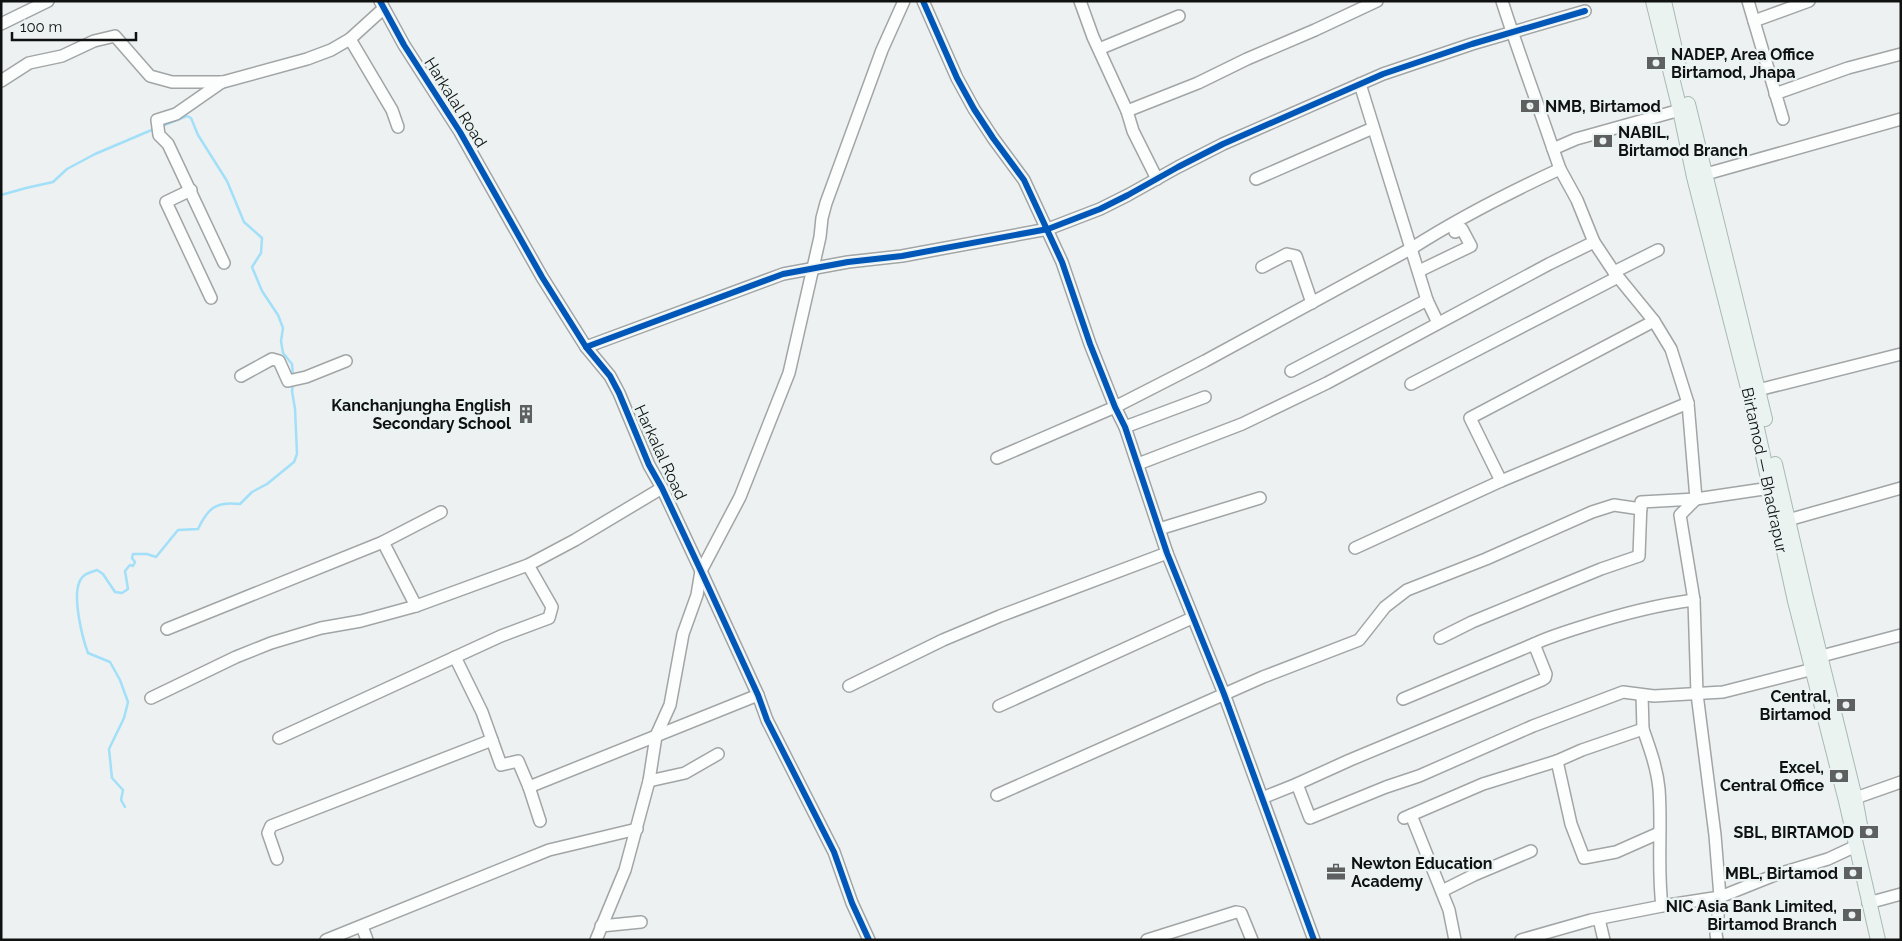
<svg xmlns="http://www.w3.org/2000/svg" width="1902" height="941" font-family="Raleway,sans-serif">
<style>
.lines{fill:none;stroke-linecap:round;stroke-linejoin:round}
.stream{stroke:#a2dff9;stroke-width:2.5}
.minor-casing{stroke:#a2a5a5;stroke-width:14}
.major-casing{stroke:#a9b9b4;stroke-width:16}
.minor{stroke:#fcfdfd;stroke-width:11}
.major{stroke:#eaf3f0;stroke-width:14}
.cycleway-casing{stroke:#ebf3f2;stroke-width:9}
.cycleway{stroke:#0057b8;stroke-width:6}
.labels{text-anchor:middle;stroke-width:5;stroke-linejoin:round;paint-order:stroke}
.poi-label{font-size:16px;font-weight:bold;fill:#0f1211;stroke:#ebf3f2;text-anchor:end}
.street-label{font-size:16px;fill:#0f1211;stroke:#ebf3f2}
</style>
<rect width="100%" height="100%" fill="#edf1f1"/>
<g class="lines">
<g class="stream">
<path d="M162,126L187,116L191,118L198,135L227,181L244,222L262,238L261,253L252,267L262,291L278,315L283,328L281,341L283,353L292,364L293,376"/>
<path d="M1,195L26,188L53,182L67,169L95,154L154,129"/>
<path d="M125,807L121,800L123,790L112,778L109,749L124,718L128,702L120,680L110,662L88,653C82,637 73,599 79,583C82,574 89,573 97,570L103,574L115,592L122,593L128,589L125,571L130,565L133,566L135,562L132,558L133,554H147L156,557L178,530L198,529C208,508 216,501 240,504L252,492L267,484L294,462L297,454L295,409L292,391L293,384"/>
</g>
<g class="minor-casing">
<g id="minor">
<path d="M380,1L404,45L460,132L542,277L586,347L610,376L619,393L649,465L662,488L701,571L758,695L767,720L834,852L852,903L869,940"/>
<path d="M923,1L957,78L974,109L993,138L1024,180L1062,262L1090,344L1115,407L1125,427L1167,553L1224,694L1314,940"/>
<path d="M1080,1L1093,37L1127,111"/>
<path d="M1502,1C1518,51 1536,99 1553,149L1576,139L1680,110"/>
<path d="M1748,1L1783,119"/>
<path d="M1754,21L1809,1"/>
<path d="M1,24L48,1"/>
<path d="M350,39L392,110L398,127"/>
<path d="M1099,49L1179,16"/>
<path d="M1,81L29,63L62,56L94,41L115,36L150,76L172,82H223L307,59L331,50L350,39L383,9"/>
<path d="M222,82L176,114L157,120L159,135L168,144L224,263"/>
<path d="M1360,84L1427,300"/>
<path d="M1775,94L1848,68L1901,54"/>
<path d="M1553,149L1560,169L1577,200L1594,242L1614,272L1654,321L1671,349L1688,403L1696,499L1680,515L1694,600L1697,694L1715,835L1720,897L1716,934L1717,940"/>
<path d="M1699,176L1901,119"/>
<path d="M1157,179L1133,131L1127,111L1198,83L1247,59L1315,30L1377,1"/>
<path d="M1256,179L1373,128"/>
<path d="M191,190L166,202L211,298"/>
<path d="M1262,267L1287,254L1296,256L1312,303"/>
<path d="M1419,271L1471,246L1462,229L1455,232"/>
<path d="M1614,272L1658,250"/>
<path d="M586,347L783,274L848,262L902,256L1048,229L1100,209L1128,195L1178,167L1223,144L1383,74L1472,44L1585,11"/>
<path d="M1291,371L1427,300L1438,323"/>
<path d="M241,376L272,359L279,361L288,381L306,377L346,361"/>
<path d="M1411,384L1618,277"/>
<path d="M1750,392L1901,354"/>
<path d="M1125,427L1205,397"/>
<path d="M997,458L1115,407L1205,361L1412,248C1459,218 1510,192 1560,169"/>
<path d="M1138,464L1242,424L1327,383L1549,264L1594,242"/>
<path d="M1501,481L1470,418L1654,321"/>
<path d="M1788,520L1901,488"/>
<path d="M1159,529L1260,498"/>
<path d="M383,542L416,606"/>
<path d="M1355,548L1501,481L1688,403"/>
<path d="M167,629L383,542L441,512"/>
<path d="M1440,638L1472,622L1601,569L1639,556L1641,502L1696,499L1777,487"/>
<path d="M1534,644C1549,637 1565,632 1581,627C1618,615 1656,605 1694,600"/>
<path d="M455,657L482,712L501,765L518,761L529,787L540,821"/>
<path d="M1814,658L1901,635"/>
<path d="M849,686L943,640L1000,616L1167,553"/>
<path d="M1642,695L1643,729L1582,750L1557,761L1571,824L1584,858L1616,852L1659,833"/>
<path d="M151,698L236,657L271,643L321,628L361,621L416,606L528,565L575,540L662,488"/>
<path d="M999,706L1192,618"/>
<path d="M1643,729C1650,749 1657,768 1659,789C1662,828 1657,867 1662,906"/>
<path d="M279,738L501,636L549,618L552,607L528,565"/>
<path d="M649,781L685,773L718,754"/>
<path d="M1297,784L1350,760L1542,680L1545,678L1546,674L1534,644L1403,699"/>
<path d="M529,787L758,695"/>
<path d="M997,795L1263,677L1359,640L1385,607L1407,590L1486,559L1592,512L1614,505L1641,509"/>
<path d="M1262,798L1297,784L1310,818L1386,787L1419,776L1533,726L1623,692L1654,696L1723,692L1821,667"/>
<path d="M1847,801L1901,782"/>
<path d="M1411,815L1449,910L1455,940"/>
<path d="M1404,818L1483,784L1557,761"/>
<path d="M277,859L268,833L271,826L492,740"/>
<path d="M1442,891L1474,875L1531,851"/>
<path d="M1868,903L1901,894"/>
<path d="M1599,919L1604,940"/>
<path d="M601,926L641,922"/>
<path d="M363,929L367,940"/>
<path d="M326,940L549,850L637,829"/>
<path d="M596,940L625,870L649,781L656,736L670,705L683,634L697,595L701,571L740,497L789,373L820,237L822,218L826,203L882,50L904,1"/>
<path d="M1147,940L1236,912L1241,913L1252,940"/>
<path d="M1521,940L1591,920L1662,906L1720,897L1775,875L1828,859L1856,846"/>
</g>
</g>
<g class="major-casing">
<g id="major">
<path d="M1653,1L1680,110L1694,177L1749,392L1795,601L1846,801L1878,940"/>
<path d="M1664,1L1680,71"/>
<path d="M1688,104L1765,419"/>
<path d="M1775,464L1806,598L1855,798L1860,825"/>
</g>
</g>
<use href="#minor" class="minor"/>
<use href="#major" class="major"/>
<g class="cycleway-casing">
<g id="cycleway">
<path d="M380,1L404,45L460,132L542,277L586,347L610,376L619,393L649,465L662,488L701,571L758,695L767,720L834,852L852,903L869,940"/>
<path d="M923,1L957,78L974,109L993,138L1024,180L1062,262L1090,344L1115,407L1125,427L1167,553L1224,694L1314,940"/>
<path d="M586,347L783,274L848,262L902,256L1048,229L1100,209L1128,195L1178,167L1223,144L1383,74L1472,44L1585,11"/>
</g>
</g>
<use href="#cycleway" class="cycleway"/>
</g>
<defs>
<g id="bank-bare" transform="scale(1.5)"><path d="M-6-4H6V4H-6ZM0-2.3a2.3 2.3 0 1 0 0 4.6a2.3 2.3 0 1 0 0-4.6Z" fill="#5d605f" stroke="#ebf3f2" stroke-width="2.5" paint-order="stroke"/></g>
<g id="building-bare" transform="scale(1.5)"><path d="M-4-6H4V6H1V3H-1V6H-4ZM-2.5-4.3h1.7v1.8h-1.7ZM.8-4.3h1.7v1.8H.8ZM-2.5-1h1.7V.8h-1.7ZM.8-1h1.7V.8H.8Z" fill="#5d605f" stroke="#ebf3f2" stroke-width="2.5" paint-order="stroke"/></g>
<g id="office-bare" transform="scale(1.5)"><path d="M-6-3h4V-5.5h4V-3h4V5H-6ZM-1-4.5V-3h2v-1.5ZM-6 0V1H6V0Z" fill="#5d605f" stroke="#ebf3f2" stroke-width="2.5" paint-order="stroke"/></g>
</defs>
<g fill-rule="evenodd">
<use href="#bank-bare" x="1656" y="63"/>
<use href="#bank-bare" x="1530" y="106"/>
<use href="#bank-bare" x="1603" y="141"/>
<use href="#building-bare" x="526" y="414"/>
<use href="#bank-bare" x="1846" y="705"/>
<use href="#bank-bare" x="1839" y="776"/>
<use href="#bank-bare" x="1869" y="832"/>
<use href="#office-bare" x="1336" y="872"/>
<use href="#bank-bare" x="1853" y="873"/>
<use href="#bank-bare" x="1852" y="915"/>
</g>
<g class="labels">
<g class="poi-label">
<text x="1671" y="60" text-anchor="start">NADEP, Area Office<tspan x="1671" dy="18">Birtamod, Jhapa</tspan></text>
<text x="1545" y="112" text-anchor="start">NMB, Birtamod</text>
<text x="1618" y="138" text-anchor="start">NABIL,<tspan x="1618" dy="18">Birtamod Branch</tspan></text>
<text x="511" y="411">Kanchanjungha English<tspan x="511" dy="18">Secondary School</tspan></text>
<text x="1831" y="702">Central,<tspan x="1831" dy="18">Birtamod</tspan></text>
<text x="1824" y="773">Excel,<tspan x="1824" dy="18">Central Office</tspan></text>
<text x="1854" y="838">SBL, BIRTAMOD</text>
<text x="1351" y="869" text-anchor="start">Newton Education<tspan x="1351" dy="18">Academy</tspan></text>
<text x="1838" y="879">MBL, Birtamod</text>
<text x="1837" y="912">NIC Asia Bank Limited,<tspan x="1837" dy="18">Birtamod Branch</tspan></text>
</g>
<g class="street-label">
<text transform="translate(456 102) rotate(58)" y="6">Harkalal Road</text>
<text transform="translate(661 452) rotate(65)" y="6">Harkalal Road</text>
<text transform="translate(1765 470) rotate(78)" y="6">Birtamod — Bhadrapur</text>
</g>
</g>
<rect width="1902" height="941" fill="none" stroke="#0f1211" stroke-width="5"/>
<path d="M12 32v8h124v-8" fill="none" stroke="#0f1211" stroke-width="2.5"/>
<text x="20" y="32" font-size="15" fill="#0f1211" stroke="#ebf3f2" stroke-width="4" paint-order="stroke">100 m</text>
</svg>
